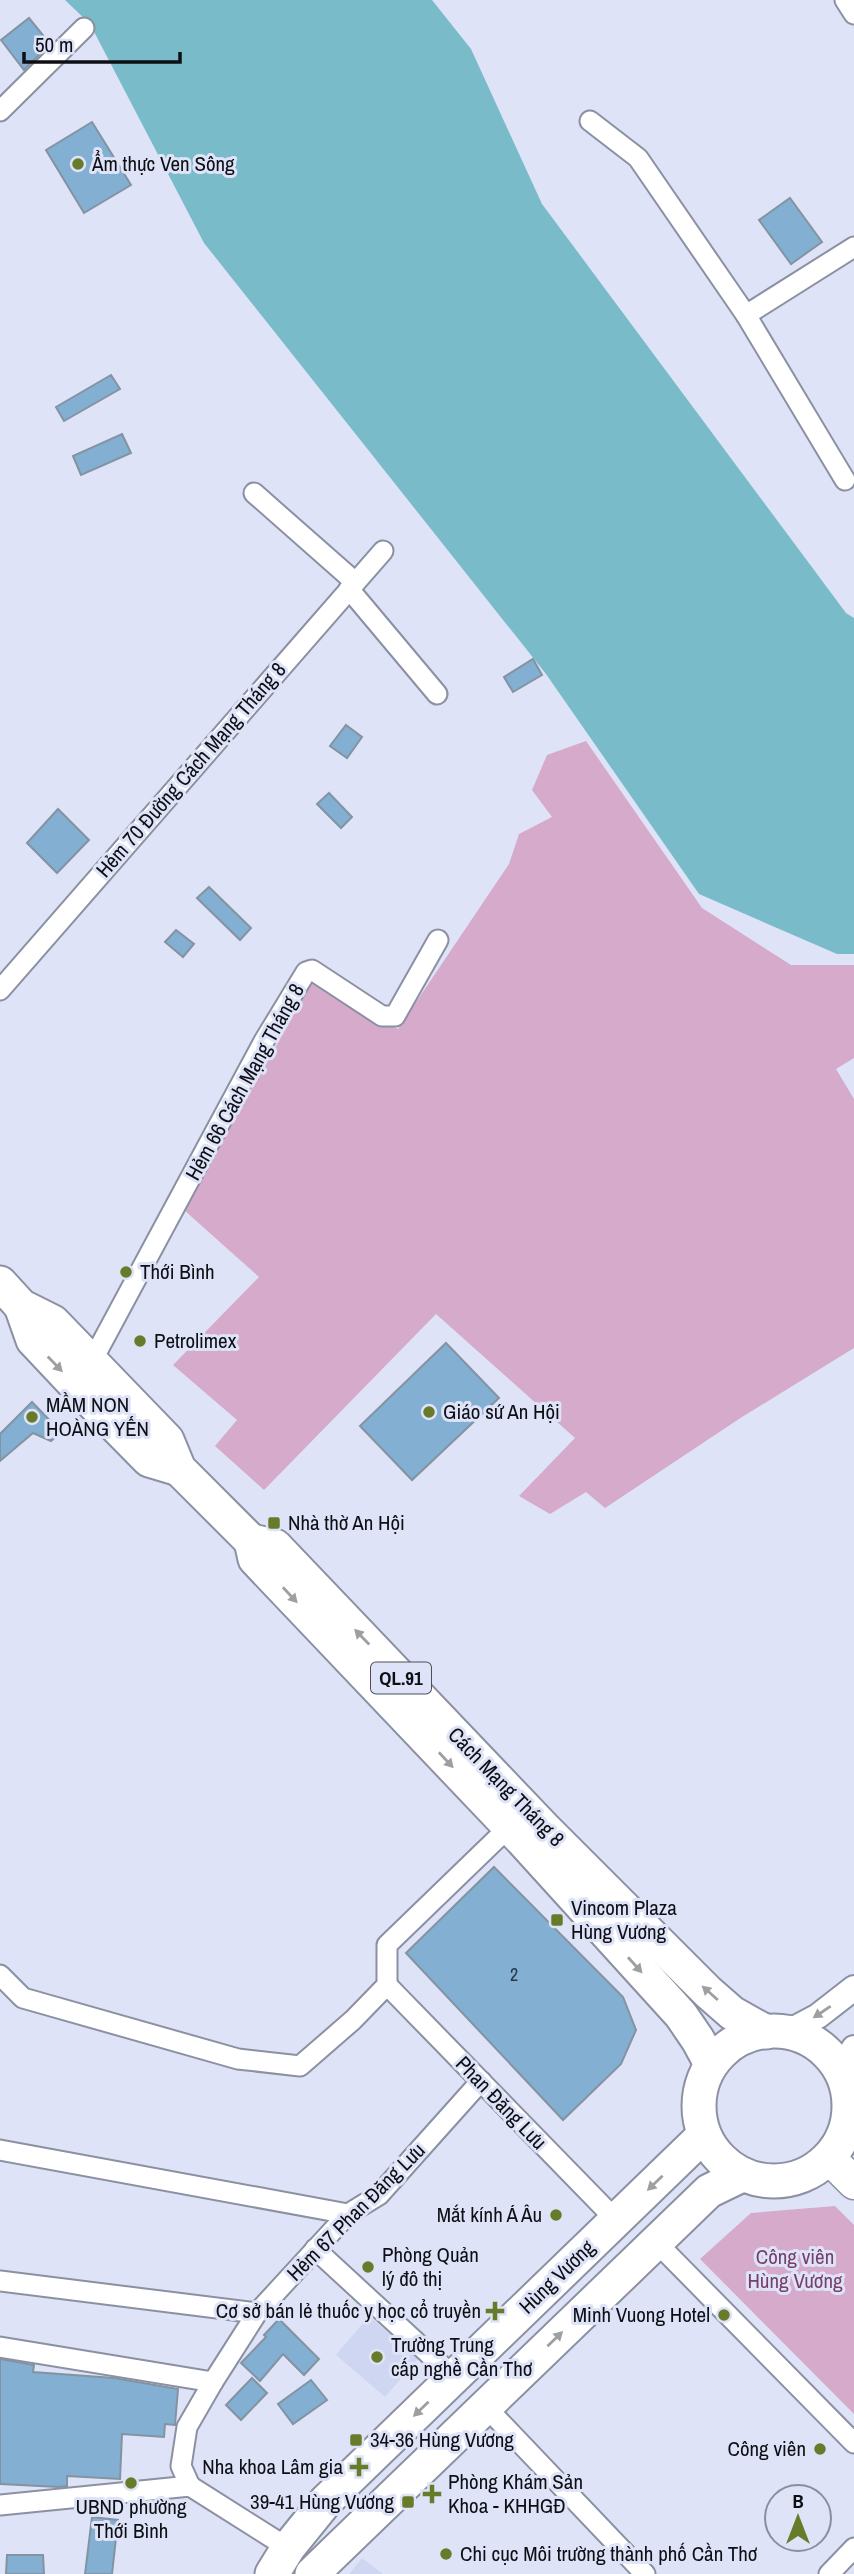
<svg xmlns="http://www.w3.org/2000/svg" width="854" height="2574" font-family="'Archivo Narrow',sans-serif">
<style>
.built{fill:#cfd6f1}
.green{fill:#d5aacb}
.water{fill:#79bbc9}
.building{fill:#83afd2;stroke:#8393a1;stroke-width:2}
.lines{fill:none;stroke-linecap:round;stroke-linejoin:round}
.minor-casing{stroke:#8b90a2;stroke-width:23}
.tertiary-casing{stroke:#8b90a2;stroke-width:28}
.primary-casing{stroke:#8b90a2;stroke-width:35}
.trunk-casing{stroke:#8b90a2;stroke-width:37}
.minor{stroke:#fff;stroke-width:19}
.tertiary{stroke:#fff;stroke-width:24}
.primary{stroke:#fff;stroke-width:32}
.trunk{stroke:#fff;stroke-width:33}
.oneway{fill:#9e9fa1}
.poi-dot{fill:#687b2b;stroke:#dee3f7;stroke-width:2.5}
.labels{text-anchor:middle;stroke-width:6;stroke-linejoin:round;paint-order:stroke}
.number-label{font-size:18px;fill:#2a3744}
.shield{fill:#dee3f7;stroke:#4c4f59;stroke-width:2}
.shield-label{font-size:19px;font-weight:bold;fill:#0d0f15}
.poi-label{font-size:21px;fill:#0d0f15;stroke:#dee3f7;text-anchor:start}
.street-label{font-size:21px;fill:#0d0f15;stroke:#dee3f7}
.park-label{font-size:21px;fill:#783f6d;stroke:#dee3f7}
</style>
<rect width="100%" height="100%" fill="#dee3f7"/>
<g class="built">
<path d="M369,2316L418,2359L385,2397L336,2355Z"/>
<path d="M362,2558L383,2574H349Z"/>
</g>
<g class="green">
<path d="M586,741L702,908L791,965H854V1058L836,1069L854,1099V1348L742,1417L605,1508L586,1492L550,1514L519,1496L575,1438L436,1314L264,1490L215,1446L237,1420L173,1365L259,1277L184,1210L312,982L398,1029L509,864L519,834L552,817L532,790L547,755Z"/>
<path d="M835,2206L854,2225V2414L700,2259L751,2213Z"/>
</g>
<path class="water" d="M65,0H432L471,49L542,204L846,613L854,618V954H837L699,894L546,674L204,243L90,24Z"/>
<g class="building">
<path d="M29,18L50,44L24,70L1,40Z"/>
<path d="M92,122L131,185L84,213L46,150Z"/>
<path d="M790,198L822,242L791,264L759,220Z"/>
<path d="M111,375L120,389L64,421L56,407Z"/>
<path d="M122,434L131,453L81,475L73,456Z"/>
<path d="M533,659L542,675L513,692L504,677Z"/>
<path d="M346,725L362,737L347,758L330,746Z"/>
<path d="M329,793L352,817L341,828L317,804Z"/>
<path d="M58,809L89,840L57,873L27,843Z"/>
<path d="M209,887L251,928L240,940L197,898Z"/>
<path d="M176,930L194,944L183,957L165,942Z"/>
<path d="M446,1343L499,1398L412,1480L360,1426Z"/>
<path d="M32,1402L61,1432L51,1441L33,1433L0,1461V1434Z"/>
<path d="M494,1867L623,1997L636,2030L621,2064L563,2120L406,1953Z"/>
<path d="M279,2319L319,2359L304,2375L283,2354L260,2381L241,2363L266,2337L264,2335Z"/>
<path d="M0,2359L34,2365L33,2372L114,2378L178,2389L175,2425L165,2424L164,2437L122,2434L120,2479L67,2476V2486L59,2487L0,2484Z"/>
<path d="M252,2378L267,2393L241,2420L226,2405Z"/>
<path d="M311,2380L327,2400L293,2424L278,2404Z"/>
<path d="M92,2517L118,2520L112,2574H85Z"/>
<path d="M7,2555H43L44,2574H6Z"/>
</g>
<g class="lines">
<g class="minor-casing">
<g id="minor">
<path d="M845,0L854,14"/>
<path d="M0,111L84,28"/>
<path d="M590,121L638,158L746,315L845,480"/>
<path d="M746,315L854,247"/>
<path d="M254,493L355,582"/>
<path d="M349,589L437,694"/>
<path d="M0,990L383,551"/>
<path d="M92,1361L264,1041L306,972L312,970L382,1016H395L438,940"/>
<path d="M0,1975L23,1998L238,2059L300,2066L353,2020L387,1985V1945L509,1827"/>
<path d="M387,1985L616,2220"/>
<path d="M0,2150L348,2214"/>
<path d="M656,2242L854,2443"/>
<path d="M315,2249L454,2377"/>
<path d="M0,2281L257,2313"/>
<path d="M0,2347L213,2382"/>
<path d="M485,2406L645,2574"/>
<path d="M190,2486L181,2466L187,2427L213,2382L257,2313L348,2214L379,2195L481,2081"/>
<path d="M0,2505L190,2486L288,2548"/>
<path d="M829,2574L854,2548"/>
</g>
</g>
<g class="tertiary-casing">
<g id="tertiary">
<path d="M788,2032L818,2016L854,1988"/>
<path d="M841,2071L854,2048"/>
</g>
</g>
<g class="primary-casing">
<path id="primary" d="M829,2158L854,2183"/>
</g>
<g class="trunk-casing">
<g id="trunk">
<path d="M0,1283L21,1306L53,1322L167,1440L179,1469L251,1541L255,1559L524,1842L681,2015L698,2040L711,2064"/>
<path d="M21,1306L33,1340L82,1392L149,1460L179,1469"/>
<path d="M251,1541L275,1546L544,1828L708,1992L732,2013L766,2032"/>
<circle cx="774" cy="2106" r="75"/>
<path d="M272,2574L288,2548L326,2501L704,2135"/>
<path d="M312,2574L709,2191L742,2175"/>
</g>
</g>
<use href="#minor" class="minor"/>
<use href="#tertiary" class="tertiary"/>
<use href="#primary" class="primary"/>
<use href="#trunk" class="trunk"/>
</g>
<defs><path id="oneway-solid" d="M-6-.8H1V-3.2L6.5 0L1 3.2V.8H-6Z" transform="scale(1.75)"/></defs>
<g class="oneway">
<use href="#oneway-solid" transform="translate(55 1364) rotate(46)"/>
<use href="#oneway-solid" transform="translate(290 1595) rotate(47)"/>
<use href="#oneway-solid" transform="translate(362 1637) rotate(-134)"/>
<use href="#oneway-solid" transform="translate(446 1760) rotate(47)"/>
<use href="#oneway-solid" transform="translate(635 1965) rotate(48)"/>
<use href="#oneway-solid" transform="translate(710 1993) rotate(-138)"/>
<use href="#oneway-solid" transform="translate(822 2012) rotate(146)"/>
<use href="#oneway-solid" transform="translate(655 2183) rotate(136)"/>
<use href="#oneway-solid" transform="translate(555 2339) rotate(-44)"/>
<use href="#oneway-solid" transform="translate(421 2409) rotate(136)"/>
</g>
<g class="poi-dot">
<circle cx="78" cy="164" r="7"/>
<circle cx="126" cy="1272" r="7"/>
<circle cx="140" cy="1341" r="7"/>
<circle cx="429" cy="1412" r="7"/>
<circle cx="32" cy="1417" r="7"/>
<rect x="267" y="1516" width="14" height="14" rx="3.5"/>
<rect x="550" y="1913" width="14" height="14" rx="3.5"/>
<circle cx="556" cy="2215" r="7"/>
<circle cx="368" cy="2267" r="7"/>
<path d="M491.5 2300.5h7v7h7v7h-7v7h-7v-7h-7v-7h7z"/>
<circle cx="724" cy="2315" r="7"/>
<circle cx="377" cy="2357" r="7"/>
<rect x="349" y="2433" width="14" height="14" rx="3.5"/>
<circle cx="820" cy="2449" r="7"/>
<path d="M355.5 2456.5h7v7h7v7h-7v7h-7v-7h-7v-7h7z"/>
<circle cx="131" cy="2483" r="7"/>
<path d="M428.5 2483.5h7v7h7v7h-7v7h-7v-7h-7v-7h7z"/>
<rect x="401" y="2495" width="14" height="14" rx="3.5"/>
<circle cx="446" cy="2554" r="7"/>
</g>
<g class="labels">
<g class="number-label">
<text x="514" y="1981">2</text>
</g>
<rect class="shield" x="371" y="1662.5" width="60" height="31" rx="5"/>
<g class="shield-label">
<text x="401" y="1685">QL.91</text>
</g>
<g class="poi-label">
<text x="92" y="171">Ẩm thực Ven Sông</text>
<text x="140" y="1279">Thới Bình</text>
<text x="154" y="1348">Petrolimex</text>
<text x="46" y="1412">MẦM NON<tspan x="46" dy="24">HOÀNG YẾN</tspan></text>
<text x="443" y="1419">Giáo sứ An Hội</text>
<text x="288" y="1530">Nhà thờ An Hội</text>
<text x="571" y="1915">Vincom Plaza<tspan x="571" dy="24">Hùng Vương</tspan></text>
<text x="542" y="2222" text-anchor="end">Mắt kính Á Âu</text>
<text x="382" y="2262">Phòng Quản<tspan x="382" dy="24">lý đô thị</tspan></text>
<text x="481" y="2318" text-anchor="end">Cơ sở bán lẻ thuốc y học cổ truyền</text>
<text x="710" y="2322" text-anchor="end">Minh Vuong Hotel</text>
<text x="391" y="2352">Trường Trung<tspan x="391" dy="24">cấp nghề Cần Thơ</tspan></text>
<text x="370" y="2447">34-36 Hùng Vương</text>
<text x="806" y="2456" text-anchor="end">Công viên</text>
<text x="343" y="2474" text-anchor="end">Nha khoa Lâm gia</text>
<text x="448" y="2489">Phòng Khám Sản<tspan x="448" dy="24">Khoa - KHHGĐ</tspan></text>
<text x="394" y="2509" text-anchor="end">39-41 Hùng Vương</text>
<text x="131" y="2514" text-anchor="middle">UBND phường<tspan x="131" dy="24">Thới Bình</tspan></text>
<text x="460" y="2561">Chi cục Môi trường thành phố Cần Thơ</text>
</g>
<g class="street-label">
<text transform="translate(191 770) rotate(-49)" y="7">Hẻm 70 Đường Cách Mạng Tháng 8</text>
<text transform="translate(245 1082) rotate(-61)" y="7">Hẻm 66 Cách Mạng Tháng 8</text>
<text transform="translate(506 1787) rotate(46)" y="7">Cách Mạng Tháng 8</text>
<text transform="translate(501 2103) rotate(46)" y="7">Phan Đăng Lưu</text>
<text transform="translate(356 2212) rotate(-45)" y="7">Hẻm 67 Phan Đăng Lưu</text>
<text transform="translate(557 2277) rotate(-44)" y="7">Hùng Vương</text>
</g>
<g class="park-label">
<text x="795" y="2264">Công viên<tspan x="795" dy="24">Hùng Vương</tspan></text>
</g>
</g>
<g transform="translate(798 2518)"><circle r="33" fill="#dee3f7" stroke="#8a8e9d" stroke-width="2"/>
<path d="M0-5L12 26L0 18L-12 26Z" fill="#687b2b"/>
<text y="-10" font-size="19" font-weight="bold" text-anchor="middle" fill="#0d0f15">B</text>
</g>
<path d="M24 52v10h156v-10" fill="none" stroke="#0d0f15" stroke-width="3.5"/>
<text x="35" y="52" font-size="21" fill="#0d0f15" stroke="#dee3f7" stroke-width="5" paint-order="stroke">50 m</text>
</svg>
